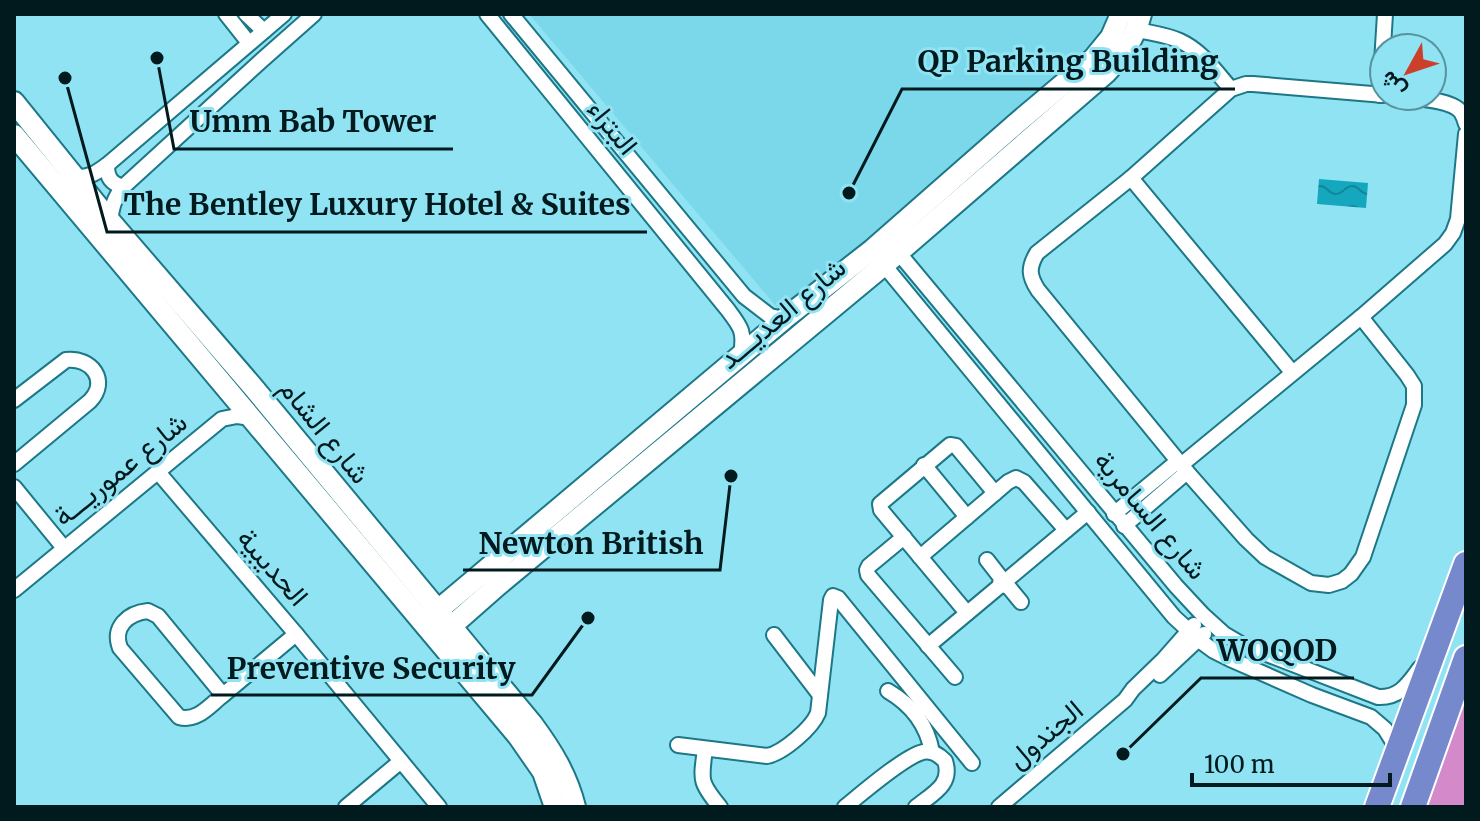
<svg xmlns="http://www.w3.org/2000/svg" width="1480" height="821" font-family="Merriweather,Vazirmatn,serif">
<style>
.built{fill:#7ad8ea}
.pitch{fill:#d389ca}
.water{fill:url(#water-waves)}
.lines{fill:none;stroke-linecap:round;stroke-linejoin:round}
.street-casing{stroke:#1c7786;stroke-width:18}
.secondary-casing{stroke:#1c7786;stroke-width:24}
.highway-casing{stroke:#fff;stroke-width:28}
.street{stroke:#fff;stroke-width:14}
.secondary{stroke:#fff;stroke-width:20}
.highway{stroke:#7689cd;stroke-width:24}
.labels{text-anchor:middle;stroke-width:6;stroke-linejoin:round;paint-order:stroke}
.street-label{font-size:28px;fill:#011a1e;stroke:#90e3f3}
.leader{fill:none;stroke:#011a1e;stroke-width:3}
.callout-dot{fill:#011a1e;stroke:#90e3f3;stroke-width:3}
.callout-label{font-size:30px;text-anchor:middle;font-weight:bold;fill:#011a1e;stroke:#90e3f3;stroke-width:6;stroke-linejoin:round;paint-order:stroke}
</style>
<defs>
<pattern id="water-waves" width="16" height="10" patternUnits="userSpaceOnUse" patternTransform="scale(2)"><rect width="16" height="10" fill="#15a7bd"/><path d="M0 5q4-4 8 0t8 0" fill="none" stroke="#118799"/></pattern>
</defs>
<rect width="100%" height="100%" fill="#90e3f3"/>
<path class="built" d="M529,14H1107L1101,38L781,312Z"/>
<path class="pitch" d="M1466,699V807H1427Z"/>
<path class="water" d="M1319,179L1368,183L1366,208L1317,204Z"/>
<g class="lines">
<g class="street-casing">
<g id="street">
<path d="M226,14L249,43"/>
<path d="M246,14L264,31"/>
<path d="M487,14L728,310C741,327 745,332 741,354"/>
<path d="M511,14L744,296L770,316L784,319"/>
<path d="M1137,30C1151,33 1167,35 1180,41C1202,51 1216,72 1231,89"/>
<path d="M1380,95L1385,14"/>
<path d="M1392,96C1409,98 1450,98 1461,112C1463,115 1465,120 1466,124"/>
<path d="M107,165C107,178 111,183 123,187"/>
<path d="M75,177C89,178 96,173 107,165L284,14"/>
<path d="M1131,178L1292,372"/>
<path d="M110,221C112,207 114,198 123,187L262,60L314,14"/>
<path d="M893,246L1176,586L1203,615L1224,634L1241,644L1378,697C1400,698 1408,684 1420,668"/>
<path d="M879,259L1174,617L1199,640L1214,651L1230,659L1312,695L1371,717L1385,729L1398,750"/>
<path d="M1361,317L1407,375L1414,386V405L1363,557L1351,574L1342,581L1329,585L1311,583L1265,557L1246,539L1187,472L1038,290C1029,276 1028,268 1037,253L1131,178L1231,89L1246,84H1253L1384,95"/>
<path d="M14,400L66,360C92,357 109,381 90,401L14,464"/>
<path d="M924,465L967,517"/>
<path d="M1181,465L1361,317L1445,244L1453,233L1458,219L1466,134"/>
<path d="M158,472L296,634L439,807"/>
<path d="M14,487L64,548"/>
<path d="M1114,514L1178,461"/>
<path d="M1124,526L1187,472"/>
<path d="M904,537L869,566L867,570L868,575L955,677"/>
<path d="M920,557L1008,482L1016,478L1024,482L1066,530"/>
<path d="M987,560L1001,578L1000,584L1006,586"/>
<path d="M1008,579L1088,512"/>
<path d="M1007,585L1021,602"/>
<path d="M14,590L222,419L237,416L252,418"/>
<path d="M148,611L158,616L223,695C209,706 197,722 179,717L120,648C112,627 128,613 148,611Z"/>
<path d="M967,613L881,510L880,504L950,445L956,446L995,493"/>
<path d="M774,635L820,695"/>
<path d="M928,646L1001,585"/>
<path d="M1160,675L1204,634"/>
<path d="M888,691C912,705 927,724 932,752"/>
<path d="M223,695L296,634"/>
<path d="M678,745L767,756C783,753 812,728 818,713L831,600L833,596L838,598L972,763"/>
<path d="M705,749C701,780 699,782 720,807"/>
<path d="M346,807L401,761"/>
<path d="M845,807C861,794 905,756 923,752C932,750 939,755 945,761C953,785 932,794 916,807"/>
<path d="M999,807L1125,700L1133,689L1164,659L1194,625"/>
</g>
</g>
<g class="secondary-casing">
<g id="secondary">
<path d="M14,102L110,221L253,387L533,725C552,751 567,775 575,807"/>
<path d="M14,135L518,736L543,772L555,807"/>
<path d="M424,622L784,319L872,250L1018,122L1093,59L1111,37L1121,14"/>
<path d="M438,638L497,586L884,265L1106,73C1123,55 1135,38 1141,14"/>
</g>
</g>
<g class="highway-casing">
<g id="highway">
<path d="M1377,807L1466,564"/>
<path d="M1413,807L1466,658"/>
</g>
</g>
<use href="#street" class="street"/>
<use href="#secondary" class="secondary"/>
<use href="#highway" class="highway"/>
</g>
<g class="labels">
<g class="street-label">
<text transform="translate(613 127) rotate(51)" y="10">البتراء</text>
<text transform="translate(782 313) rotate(-40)" y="10">شارع العديـــد</text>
<text transform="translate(325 431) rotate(51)" y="10">شارع الشام</text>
<text transform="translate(120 469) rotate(-39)" y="10">شارع عموريـــة</text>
<text transform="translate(1151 515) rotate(50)" y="10">شارع السامرية</text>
<text transform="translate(273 567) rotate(49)" y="10">الحديبية</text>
<text transform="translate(1045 734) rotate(-40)" y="10">الجندول</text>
</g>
</g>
<path class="leader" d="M849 193L902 89H1235M157 58L174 149H453M65 78L107 232H647M731 476L720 570H463M1123 754L1201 678H1354M588 618L532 695H211"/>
<g class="callout-dot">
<circle cx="849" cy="193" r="8"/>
<circle cx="157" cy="58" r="8"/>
<circle cx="65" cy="78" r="8"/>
<circle cx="731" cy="476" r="8"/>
<circle cx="1123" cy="754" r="8"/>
<circle cx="588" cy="618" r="8"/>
</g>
<g class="callout-label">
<text x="1068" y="72">QP Parking Building</text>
<text x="313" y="132">Umm Bab Tower</text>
<text x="377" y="215">The Bentley Luxury Hotel &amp; Suites</text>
<text x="591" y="554">Newton British</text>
<text x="1277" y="661">WOQOD</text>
<text x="371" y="679">Preventive Security</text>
</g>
<rect width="1480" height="821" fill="none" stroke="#011a1e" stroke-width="32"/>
<g transform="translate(1408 72) rotate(230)"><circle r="38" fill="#90e3f3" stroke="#57939e" stroke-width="2"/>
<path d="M0-6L14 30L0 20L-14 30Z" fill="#cc402b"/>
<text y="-12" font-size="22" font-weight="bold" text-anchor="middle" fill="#011a1e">ش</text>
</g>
<path d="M1192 773v12h198v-12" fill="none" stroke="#011a1e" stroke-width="4"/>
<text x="1204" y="773" font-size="24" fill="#011a1e" stroke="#90e3f3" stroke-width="6" paint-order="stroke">100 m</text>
</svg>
